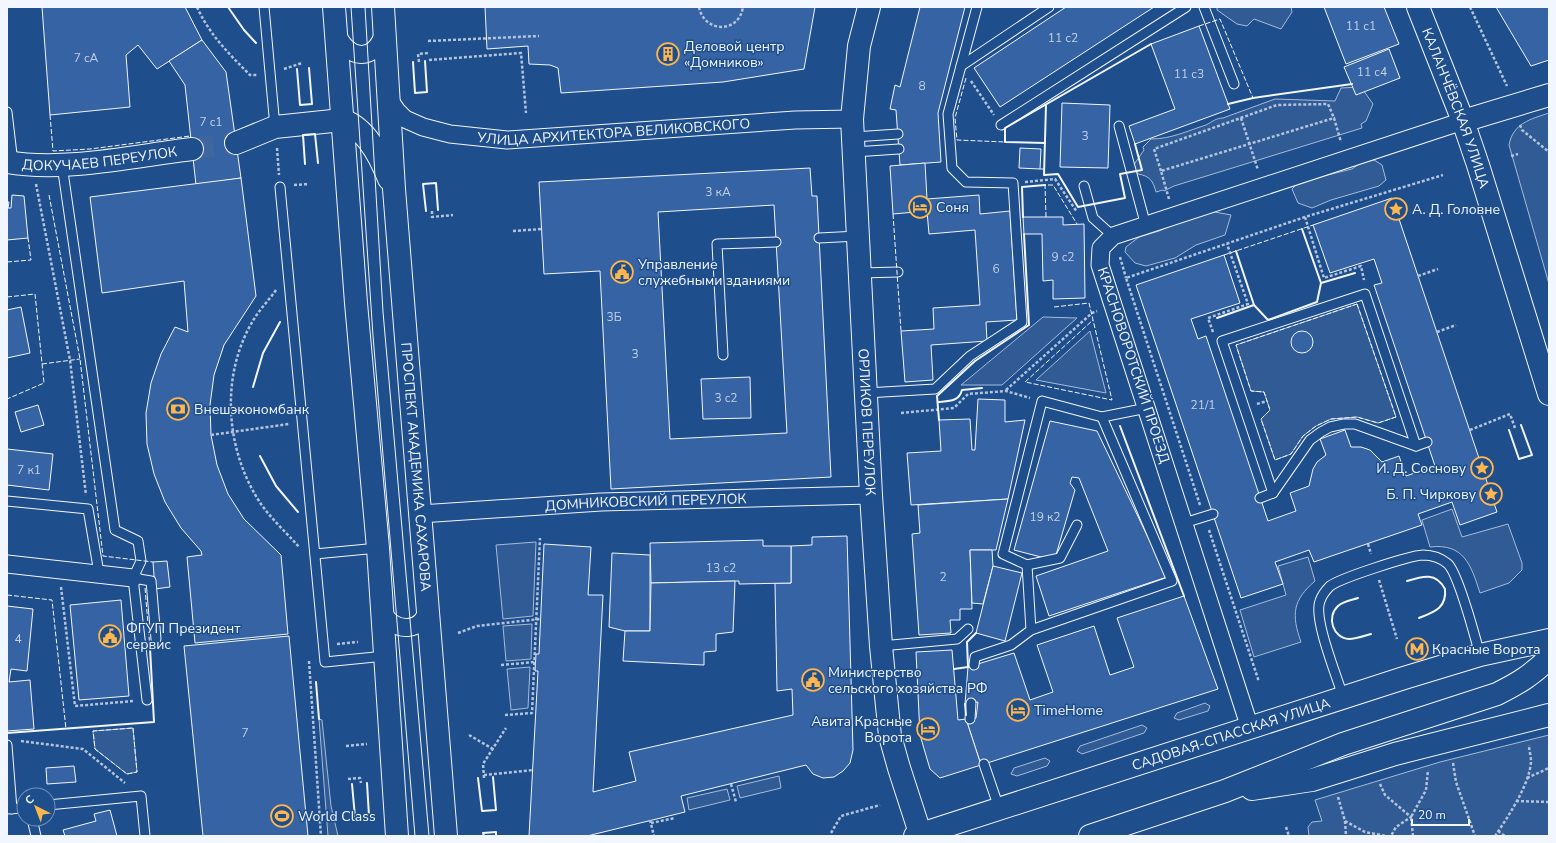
<svg xmlns="http://www.w3.org/2000/svg" width="1556" height="843" font-family="'Nunito Sans',sans-serif">
<style>
.green{fill:#305b95;stroke:#a8bbd7}
.building{fill:#3563a3;stroke:#f2f6ff;fill-rule:evenodd}
.lines{fill:none;stroke-linecap:round;stroke-linejoin:round}
.secondary-tunnel{stroke:#3f679d;stroke-width:22;stroke-dasharray:22 11;stroke-linecap:butt}
.lane-casing{stroke:#f2f6ff;stroke-width:11}
.street-casing{stroke:#f2f6ff;stroke-width:19}
.secondary-casing{stroke:#f2f6ff;stroke-width:24}
.primary-casing{stroke:#f2f6ff;stroke-width:24}
.path{stroke:#b3c4dc;stroke-width:2.5;stroke-dasharray:3 2;stroke-linecap:butt}
.lane{stroke:#1f4e8c;stroke-width:9}
.street{stroke:#1f4e8c;stroke-width:17}
.secondary{stroke:#1f4e8c;stroke-width:22}
.primary{stroke:#1f4e8c;stroke-width:22}
.tram{stroke:#f2f6ff;stroke-width:1}
.fence{stroke:#f2f6ff;stroke-width:1;stroke-dasharray:5 2;stroke-linecap:butt}
.wall{stroke:#f2f6ff;stroke-width:2}
.labels{text-anchor:middle;stroke-width:3;stroke-linejoin:round;paint-order:stroke}
.number-label{font-size:12px;fill:#c3d1e8}
.poi-label{font-size:14px;fill:#f2f6ff;stroke:#1f4e8c;text-anchor:start}
.street-label{font-size:14px;fill:#f2f6ff;stroke:#1f4e8c}
</style>
<rect width="100%" height="100%" fill="#1f4e8c"/>
<g class="green">
<path d="M1217,7H1291L1292,12L1281,29L1254,19L1247,26L1237,24L1217,10Z"/>
<path d="M1361,87L1373,104L1366,121L1361,124L1362,128L1174,186L1164,191L1163,190L1156,192C1153,181 1150,176 1138,174L1133,166L1144,150L1143,147L1151,139C1171,139 1187,131 1206,125C1212,122 1216,118 1223,118L1275,99L1335,101L1341,88Z"/>
<path d="M1549,113V284L1509,145C1513,123 1531,119 1549,113Z"/>
<path d="M1374,160L1382,165L1386,180L1379,186L1331,200L1312,208L1298,203L1292,189L1299,182L1352,169L1362,162Z"/>
<path d="M1215,212L1231,215L1225,235L1196,245L1175,258L1146,266L1135,263L1125,252L1126,247L1139,237L1159,231L1185,219Z"/>
<path d="M1357,304L1396,417L1378,423L1357,417L1331,419L1316,426L1303,436L1291,454L1275,460L1261,419L1270,410L1264,392L1251,391L1236,345Z"/>
<path d="M1043,317L1077,318L1002,385H961Z"/>
<path d="M1090,331L1106,393L1036,380Z"/>
<path d="M1452,509L1462,537L1508,524L1522,563V570L1509,583L1480,593C1471,565 1464,543 1430,547L1422,520Z"/>
<path d="M536,542L533,616L503,619L496,545Z"/>
<path d="M1308,557L1315,581C1293,600 1291,614 1301,642L1254,657L1240,610L1286,595L1278,566Z"/>
<path d="M532,624L531,659L506,661L503,626Z"/>
<path d="M530,667L528,708L511,710L507,669Z"/>
<path d="M1205,703L1210,706L1208,711L1179,720L1174,718L1177,713Z"/>
<path d="M319,719L322,720L331,806L338,836H328Z"/>
<path d="M1142,725L1147,728L1144,733L1082,754L1077,751L1080,746Z"/>
<path d="M133,728L137,772L127,774L95,749L93,731Z"/>
<path d="M1549,735V836H1309L1308,827L1312,822L1322,821L1315,800L1440,762Z"/>
<path d="M1045,758L1050,761L1047,766L1017,776L1011,774L1014,768Z"/>
<path d="M779,776L781,788L740,798L737,786Z"/>
<path d="M727,789L730,800L689,810L687,798Z"/>
</g>
<g class="building">
<path d="M42,7H185L202,40L157,69L138,45L126,55L130,107L50,115Z"/>
<path d="M485,7H815L804,69L723,82L561,93L558,68L550,65L529,64L528,46L487,49Z"/>
<path d="M920,7H965L938,113L941,162L900,165L896,110L890,109L895,85L900,87Z"/>
<path d="M1066,7H1154L1000,107L974,68Z"/>
<path d="M1324,7H1384L1399,44L1346,64Z"/>
<path d="M1496,7H1549V60L1531,66Z"/>
<path d="M1199,26L1230,109L1135,144L1129,126L1175,109L1151,44Z"/>
<path d="M202,40L226,72L241,178L196,185L185,85L169,61Z"/>
<path d="M1389,49L1400,78L1356,95L1344,67Z"/>
<path d="M1062,103L1110,105L1108,168L1060,167Z"/>
<path d="M1020,148L1041,149L1040,169L1019,168Z"/>
<path d="M925,163L927,199L979,195L980,214L1010,211L1017,320L986,322L987,341L931,345L933,380L905,382L901,331L934,329L933,308L980,305L975,230L929,234L927,211L893,214L890,166Z"/>
<path d="M810,168L812,196H817L831,477L611,489L600,271L544,274L539,182ZM774,205L787,433L670,439L658,212Z"/>
<path d="M241,178L256,296L224,345L214,375L210,405L211,435L217,465L228,494L244,519L281,555L288,634L195,643L187,557L202,555L201,551L181,528L165,502L154,474L147,444L146,413L151,383L161,354L175,327L188,332L184,281L102,293L90,197Z"/>
<path d="M12,195L24,196L28,238L7,240V202H9L8,208H11Z"/>
<path d="M1392,198L1497,512L1460,525L1452,502L1418,514L1422,525L1314,562L1309,550L1275,562L1283,584L1241,598L1136,285L1224,255L1240,303L1191,319L1198,339L1206,336L1268,521L1296,511L1290,493L1309,486L1313,469L1317,462L1326,455L1320,439L1345,430L1351,447H1361L1370,450L1382,462L1399,456L1406,476L1435,466L1374,285L1382,283L1374,259L1330,273L1313,225Z"/>
<path d="M1023,217H1063V225L1084,224L1085,298L1053,299V280L1043,281L1042,234H1024Z"/>
<path d="M21,307L30,353L7,358V310Z"/>
<circle cx="1302" cy="342" r="11"/>
<path d="M750,377L751,418L703,419L701,379Z"/>
<path d="M978,399L1005,400V422L1025,420L1008,499L911,505L907,453L941,451L939,420L970,419L972,450H975Z"/>
<path d="M38,405L44,425L21,432L15,412Z"/>
<path d="M1050,421L1097,431L1167,577L1049,616L1036,576L1108,551L1079,478L1072,477L1070,483L1075,490L1056,555L1041,557L1014,550Z"/>
<path d="M7,449L53,454L49,490L7,485Z"/>
<path d="M1008,499L996,550H970L972,609H960V620H950L951,633L919,635L912,534L920,533L918,505Z"/>
<path d="M847,536L853,750L850,763L843,771L834,777L823,778L813,774L806,765L681,796L685,812L587,836H529L538,671H535L536,654H539L544,544L591,547L588,595H603L593,792L636,781L629,752L793,715L792,689L777,691L775,583H791V546L812,545V537Z"/>
<path d="M763,540V546H791V583L739,584V581L651,583L650,543Z"/>
<path d="M970,550H992L993,566L983,604L972,603Z"/>
<path d="M612,553L650,555V631H625L609,627Z"/>
<path d="M167,561L170,587L155,589L153,562Z"/>
<path d="M993,566L1022,573L1005,641L976,633Z"/>
<path d="M735,581L733,632L716,634V651L704,652V665L623,661L625,631H650L651,583Z"/>
<path d="M1184,596L1218,689L981,765L966,719L976,718L978,702L965,704L968,667L1014,653L1030,700L1053,692L1037,645L1094,626L1110,675L1134,667L1117,618Z"/>
<path d="M121,600L129,696L79,700L70,605Z"/>
<path d="M7,606L33,609L27,671L11,669L9,682L30,680L34,729L7,731Z"/>
<path d="M289,636L308,836H203L184,646Z"/>
<path d="M952,650L958,720L966,719L981,765L940,778L930,769L920,735L916,652Z"/>
<path d="M74,766L76,782L47,784L46,768Z"/>
<path d="M110,810L117,836H65L63,830L96,821L94,814Z"/>
</g>
<g class="lines">
<path class="secondary-tunnel" d="M192,149L236,143"/>
<g class="lane-casing">
<g id="lane">
<path d="M264,7L275,127"/>
<path d="M1204,7L1234,84"/>
<path d="M961,66L1049,7"/>
<path d="M7,112L13,163"/>
<path d="M1001,125L1186,7"/>
<path d="M1119,126L1146,226"/>
<path d="M854,137L898,134"/>
<path d="M854,152L899,149"/>
<path d="M62,165L115,530L138,541L141,561L133,578L147,700"/>
<path d="M1084,186L1093,218L1113,236"/>
<path d="M280,187L325,662L385,656"/>
<path d="M819,238L858,236"/>
<path d="M860,273L898,272"/>
<path d="M723,355L717,244L776,242"/>
<path d="M866,393L935,389L970,356L1022,322L1013,183L966,182L952,168L948,114L977,7"/>
<path d="M1273,493L1222,341L1365,294L1416,446"/>
<path d="M1260,498L1273,493L1310,440L1321,432L1330,427L1344,424H1355L1416,446L1427,442"/>
<path d="M7,501L88,509L99,573"/>
<path d="M1184,523L1213,514"/>
<path d="M315,554L378,548"/>
<path d="M1027,565L1060,558L1077,525"/>
<path d="M133,578L151,581L156,639"/>
<path d="M1031,630L1027,565L1003,554L1042,401L1102,417L1147,408"/>
<path d="M881,646L957,639L968,629"/>
<path d="M974,665L975,657L1011,645L1031,630L1172,581L1102,417"/>
<path d="M1343,697C1337,676 1313,619 1320,601C1322,595 1326,590 1330,586C1341,578 1408,556 1423,555C1431,555 1441,558 1448,564C1459,575 1475,637 1480,655"/>
<path d="M970,719L971,703"/>
<path d="M7,745L12,809"/>
<path d="M984,764L999,808"/>
<path d="M48,805L141,796L145,836"/>
<path d="M7,809L24,808"/>
<path d="M32,819L36,836"/>
</g>
</g>
<g class="street-casing">
<g id="street">
<path d="M336,32C348,61 375,63 384,32"/>
<path id="s1" d="M388,98L397,111L405,119L423,127L450,134L507,140L795,120L852,119"/>
<path id="s2" d="M420,514L601,502L871,495"/>
<path d="M7,564L133,578"/>
<path d="M382,608C390,636 428,633 427,605"/>
<path d="M1250,728L1100,265L1101,248L1113,236L1463,121"/>
</g>
</g>
<g class="secondary-casing">
<g id="secondary">
<path id="s3" d="M383,7L394,189L446,836"/>
<path d="M1463,121L1549,95"/>
<path d="M236,143L275,127L342,120C366,128 380,156 389,179"/>
<path id="s4" d="M7,162C64,172 134,156 192,149"/>
</g>
</g>
<g class="primary-casing">
<g id="primary">
<path d="M334,7L356,303L378,548L397,836"/>
<path id="s5" d="M869,7L859,46L852,119L871,495L881,646L890,736L899,768L921,836"/>
<path id="s6" d="M1418,7L1463,121L1478,165L1549,394"/>
<path d="M1252,789L1312,780L1395,754L1549,715"/>
<path id="s7" d="M915,836L1404,678L1480,655L1549,640"/>
<path d="M1090,836L1225,791L1343,744L1497,694C1519,683 1532,675 1549,658"/>
</g>
</g>
<g class="path">
<path d="M197,7C209,34 229,54 250,75H258"/>
<path d="M699,7C704,33 739,34 743,7"/>
<path d="M1470,7L1507,86"/>
<path d="M428,41L539,36"/>
<path d="M429,60L521,53L526,113"/>
<path d="M419,62L418,54L429,53"/>
<path d="M284,69L302,63"/>
<path d="M971,81L994,115"/>
<path d="M1241,118L1258,170"/>
<path d="M1520,125L1522,130L1549,152"/>
<path d="M277,148L279,175"/>
<path d="M1511,156L1518,154"/>
<path d="M1161,171L1154,149L1277,105L1328,104L1334,118"/>
<path d="M1025,182L1055,179L1077,212"/>
<path d="M36,184L70,360L86,495"/>
<path d="M294,185L309,184"/>
<path d="M1169,199L1161,171L1334,118L1341,142"/>
<path d="M432,211V217L453,215"/>
<path d="M1305,217L1324,278L1361,266L1364,280"/>
<path d="M513,231L542,229"/>
<path d="M1120,257L1126,278"/>
<path d="M1418,276L1438,269"/>
<path d="M276,290C269,300 260,309 254,319C220,374 225,448 259,501C270,518 286,532 299,547"/>
<path d="M1213,332L1208,318L1248,304L1227,244"/>
<path d="M1437,332L1456,325"/>
<path d="M1006,390L1092,313L1097,311"/>
<path d="M1257,404L1267,401"/>
<path d="M901,413L954,408L968,394L1006,391L1030,398"/>
<path d="M1470,430L1510,414L1515,428"/>
<path d="M211,435L289,424"/>
<path d="M1200,505L1126,278L1305,217L1443,175"/>
<path d="M1209,530L1259,682"/>
<path d="M1368,544L1371,554"/>
<path d="M1379,580L1397,639"/>
<path d="M61,587L75,706L134,701"/>
<path d="M458,633L477,626L540,619"/>
<path d="M337,644L358,642"/>
<path d="M309,661L321,836"/>
<path d="M501,665L535,662"/>
<path d="M505,715L532,713L540,538"/>
<path d="M469,735L493,749"/>
<path d="M21,741L83,749L125,783"/>
<path d="M346,746L367,744"/>
<path d="M1453,763L1456,782L1475,836"/>
<path d="M484,775L533,770"/>
<path d="M484,778L483,764L506,728"/>
<path d="M1527,778L1549,768"/>
<path d="M348,779L360,778L361,783"/>
<path d="M731,784L736,802"/>
<path d="M1380,784L1385,795L1411,817L1396,827L1391,836"/>
<path d="M1338,797L1345,821L1346,836"/>
<path d="M1516,801L1549,802"/>
<path d="M650,820L654,836"/>
<path d="M1345,821L1365,832L1386,836"/>
<path d="M651,823L675,818"/>
<path d="M1286,827L1289,836"/>
<path d="M1498,831L1505,836"/>
<path d="M831,833L841,816L880,805"/>
<path d="M1413,836L1411,817L1426,790L1428,770"/>
<path d="M1495,836C1508,817 1530,784 1531,761C1531,756 1529,750 1529,745"/>
</g>
<use href="#lane" class="lane"/>
<use href="#street" class="street"/>
<use href="#secondary" class="secondary"/>
<use href="#primary" class="primary"/>
<g class="tram">
<path d="M351,7L373,336L415,836"/>
<path d="M365,7L383,312L429,836"/>
</g>
<g class="fence">
<path d="M1199,26L1220,19L1253,98"/>
<path d="M966,78L955,118L957,140L1005,142"/>
<path d="M50,115L53,151L90,149L190,136"/>
<path d="M1040,169H1044"/>
<path d="M49,195L80,359L103,556L153,562"/>
<path d="M893,214L901,331"/>
<path d="M1046,217L1045,185H1053L1077,224"/>
<path d="M1224,255L1313,225"/>
<path d="M7,262L31,260L28,238"/>
<path d="M7,297L35,294L44,383L7,399"/>
<path d="M1357,304L1396,417L1378,423L1357,417L1331,419L1316,426L1303,436L1291,454L1275,460L1261,419L1270,410L1264,392L1251,391L1236,345Z"/>
<path d="M1054,307L1089,303L1112,400L1025,382L1093,320"/>
<path d="M42,364L80,359"/>
<path d="M145,588L150,648"/>
<path d="M7,595L52,600L66,729"/>
<path d="M133,728L137,772L127,774L95,749L93,731Z"/>
</g>
<g class="wall">
<path d="M228,7L244,30L256,43"/>
<path d="M413,62L415,93L427,92L425,61"/>
<path d="M297,69L300,105L312,104L309,68"/>
<path d="M1228,104L1253,98L1352,84"/>
<path d="M1046,105L1044,175L1058,174L1078,207L1125,198L1120,174L1142,170L1135,144"/>
<path d="M1045,143L1005,142V128L1151,44"/>
<path d="M305,164L303,135L315,134L318,163"/>
<path d="M426,211L423,184L436,183L438,210"/>
<path d="M1023,217L1022,187L1045,185"/>
<path d="M1236,251L1254,305L1268,320L1317,302L1321,283L1302,229"/>
<path d="M1321,283L1355,273"/>
<path d="M1217,318L1254,305"/>
<path d="M253,387L263,353L280,322"/>
<path d="M938,402C948,401 959,402 962,390L982,388"/>
<path d="M939,420L937,396L975,361L1029,325L1024,234"/>
<path d="M1120,426L1184,596"/>
<path d="M1509,430L1519,459L1532,455L1521,425"/>
<path d="M260,456L276,486L298,512"/>
<path d="M1407,581C1423,576 1436,572 1445,589C1447,608 1434,612 1419,618"/>
<path d="M1358,598C1352,600 1343,601 1338,606C1326,617 1333,638 1349,639C1356,639 1364,636 1371,634"/>
<path d="M954,669L968,667L967,642L976,633"/>
<path d="M316,682L319,719"/>
<path d="M965,704L966,715"/>
<path d="M7,733L154,722L150,648"/>
<path d="M478,778L482,811L496,810L493,777"/>
<path d="M352,784L355,817L369,816L367,783"/>
<path d="M484,836L483,833L496,832V836"/>
</g>
</g>
<defs>
<g id="building-ring" transform="scale(1.15)"><circle r="9.5" fill="#1f4e8c" stroke="#ffb74d" stroke-width="1.5"/><path d="M-4-6H4V6H1V3H-1V6H-4ZM-2.5-4.3h1.7v1.8h-1.7ZM.8-4.3h1.7v1.8H.8ZM-2.5-1h1.7V.8h-1.7ZM.8-1h1.7V.8H.8Z" fill="#ffb74d"/></g>
<g id="hotel-ring" transform="scale(1.15)"><circle r="9.5" fill="#1f4e8c" stroke="#ffb74d" stroke-width="1.5"/><path d="M-6-4.5h1.5V1H6V5H4.5V3h-9V5H-6ZM-4 0a1.8 1.8 0 1 1 3.6 0ZM.5 0V-2.5h3Q6-2.5 6 0Z" fill="#ffb74d"/></g>
<g id="sight-ring" transform="scale(1.15)"><circle r="9.5" fill="#1f4e8c" stroke="#ffb74d" stroke-width="1.5"/><path d="M0-6L1.8-2.2L6-1.7L2.9 1.2L3.7 5.4L0 3.3L-3.7 5.4L-2.9 1.2L-6-1.7L-1.8-2.2Z" fill="#ffb74d"/></g>
<g id="civic-ring" transform="scale(1.15)"><circle r="9.5" fill="#1f4e8c" stroke="#ffb74d" stroke-width="1.5"/><path d="M-.6-6.5H3V-4.5H.6V-3L4-1V1h2V6H-6V1h2V-1L-.6-3ZM-1.2 2.5V6h2.4V2.5Z" fill="#ffb74d"/></g>
<g id="bank-ring" transform="scale(1.15)"><circle r="9.5" fill="#1f4e8c" stroke="#ffb74d" stroke-width="1.5"/><path d="M-6-4H6V4H-6ZM0-2.3a2.3 2.3 0 1 0 0 4.6a2.3 2.3 0 1 0 0-4.6Z" fill="#ffb74d"/></g>
<g id="metro-ring" transform="scale(1.15)"><circle r="9.5" fill="#1f4e8c" stroke="#ffb74d" stroke-width="1.5"/><path d="M-5.5 5V-5H-3L0 0L3-5H5.5V5H3V-.5L0 4L-3-.5V5Z" fill="#ffb74d"/></g>
<g id="stadium-ring" transform="scale(1.15)"><circle r="9.5" fill="#1f4e8c" stroke="#ffb74d" stroke-width="1.5"/><path d="M0-5a6.5 5 0 1 0 0 10a6.5 5 0 1 0 0-10ZM-3.5-1.8h7v3.6h-7Z" fill="#ffb74d"/></g>
</defs>
<g fill-rule="evenodd">
<use href="#building-ring" x="668" y="54"/>
<use href="#hotel-ring" x="920" y="207"/>
<use href="#sight-ring" x="1396" y="209"/>
<use href="#civic-ring" x="622" y="272"/>
<use href="#bank-ring" x="178" y="409"/>
<use href="#sight-ring" x="1482" y="468"/>
<use href="#sight-ring" x="1491" y="494"/>
<use href="#civic-ring" x="110" y="636"/>
<use href="#metro-ring" x="1417" y="649"/>
<use href="#civic-ring" x="813" y="680"/>
<use href="#hotel-ring" x="1018" y="710"/>
<use href="#hotel-ring" x="928" y="729"/>
<use href="#stadium-ring" x="282" y="816"/>
</g>
<g class="labels">
<g class="number-label">
<text x="1361" y="30">11 с1</text>
<text x="1063" y="42">11 с2</text>
<text x="86" y="62">7 сА</text>
<text x="1372" y="76">11 с4</text>
<text x="1189" y="78">11 с3</text>
<text x="922" y="90">8</text>
<text x="211" y="126">7 с1</text>
<text x="1085" y="140">3</text>
<text x="718" y="196">3 кА</text>
<text x="1063" y="261">9 с2</text>
<text x="996" y="273">6</text>
<text x="614" y="321">3Б</text>
<text x="635" y="358">3</text>
<text x="726" y="402">3 с2</text>
<text x="1203" y="409">21/1</text>
<text x="29" y="474">7 к1</text>
<text x="1045" y="521">19 к2</text>
<text x="721" y="572">13 с2</text>
<text x="943" y="581">2</text>
<text x="18" y="643">4</text>
<text x="245" y="737">7</text>
</g>
<g class="poi-label">
<text x="684" y="51">Деловой центр<tspan x="684" dy="16">«Домников»</tspan></text>
<text x="936" y="212">Соня</text>
<text x="1412" y="214">А. Д. Головне</text>
<text x="638" y="269">Управление<tspan x="638" dy="16">служебными зданиями</tspan></text>
<text x="194" y="414">Внешэкономбанк</text>
<text x="1466" y="473" text-anchor="end">И. Д. Соснову</text>
<text x="1476" y="499" text-anchor="end">Б. П. Чиркову</text>
<text x="126" y="633">ФГУП Президент<tspan x="126" dy="16">сервис</tspan></text>
<text x="1432" y="654">Красные Ворота</text>
<text x="828" y="677">Министерство<tspan x="828" dy="16">сельского хозяйства РФ</tspan></text>
<text x="1034" y="715">TimeHome</text>
<text x="912" y="726" text-anchor="end">Авита Красные<tspan x="912" dy="16">Ворота</tspan></text>
<text x="298" y="821">World Class</text>
</g>
<g class="street-label">
<text dy="5" stroke="none"><textPath href="#s6" startOffset="108">КАЛАНЧЁВСКАЯ УЛИЦА</textPath></text>
<text dy="5" stroke="none"><textPath href="#s1" startOffset="239">УЛИЦА АРХИТЕКТОРА ВЕЛИКОВСКОГО</textPath></text>
<text dy="5" stroke="none"><textPath href="#s4" startOffset="93">ДОКУЧАЕВ ПЕРЕУЛОК</textPath></text>
<text transform="translate(1134 365) rotate(72)" y="5">КРАСНОВОРОТСКИЙ ПРОЕЗД</text>
<text dy="5" stroke="none"><textPath href="#s5" startOffset="417">ОРЛИКОВ ПЕРЕУЛОК</textPath></text>
<text dy="5" stroke="none"><textPath href="#s3" startOffset="461">ПРОСПЕКТ АКАДЕМИКА САХАРОВА</textPath></text>
<text dy="5" stroke="none"><textPath href="#s2" startOffset="226">ДОМНИКОВСКИЙ ПЕРЕУЛОК</textPath></text>
<text dy="5" stroke="none"><textPath href="#s7" startOffset="332">САДОВАЯ-СПАССКАЯ УЛИЦА</textPath></text>
</g>
</g>
<rect width="1556" height="843" fill="none" stroke="#f2f6ff" stroke-width="16"/>
<g transform="translate(36 807) rotate(318)"><circle r="19" fill="#1f4e8c" stroke="#7391ba"/>
<path d="M0-3L7 15L0 10L-7 15Z" fill="#ffb74d"/>
<text y="-6" font-size="11" font-weight="bold" text-anchor="middle" fill="#f2f6ff">С</text>
</g>
<path d="M1412 819v6h57v-6" fill="none" stroke="#f2f6ff" stroke-width="2"/>
<text x="1418" y="819" font-size="12" fill="#f2f6ff" stroke="#1f4e8c" stroke-width="3" paint-order="stroke">20 m</text>
</svg>
